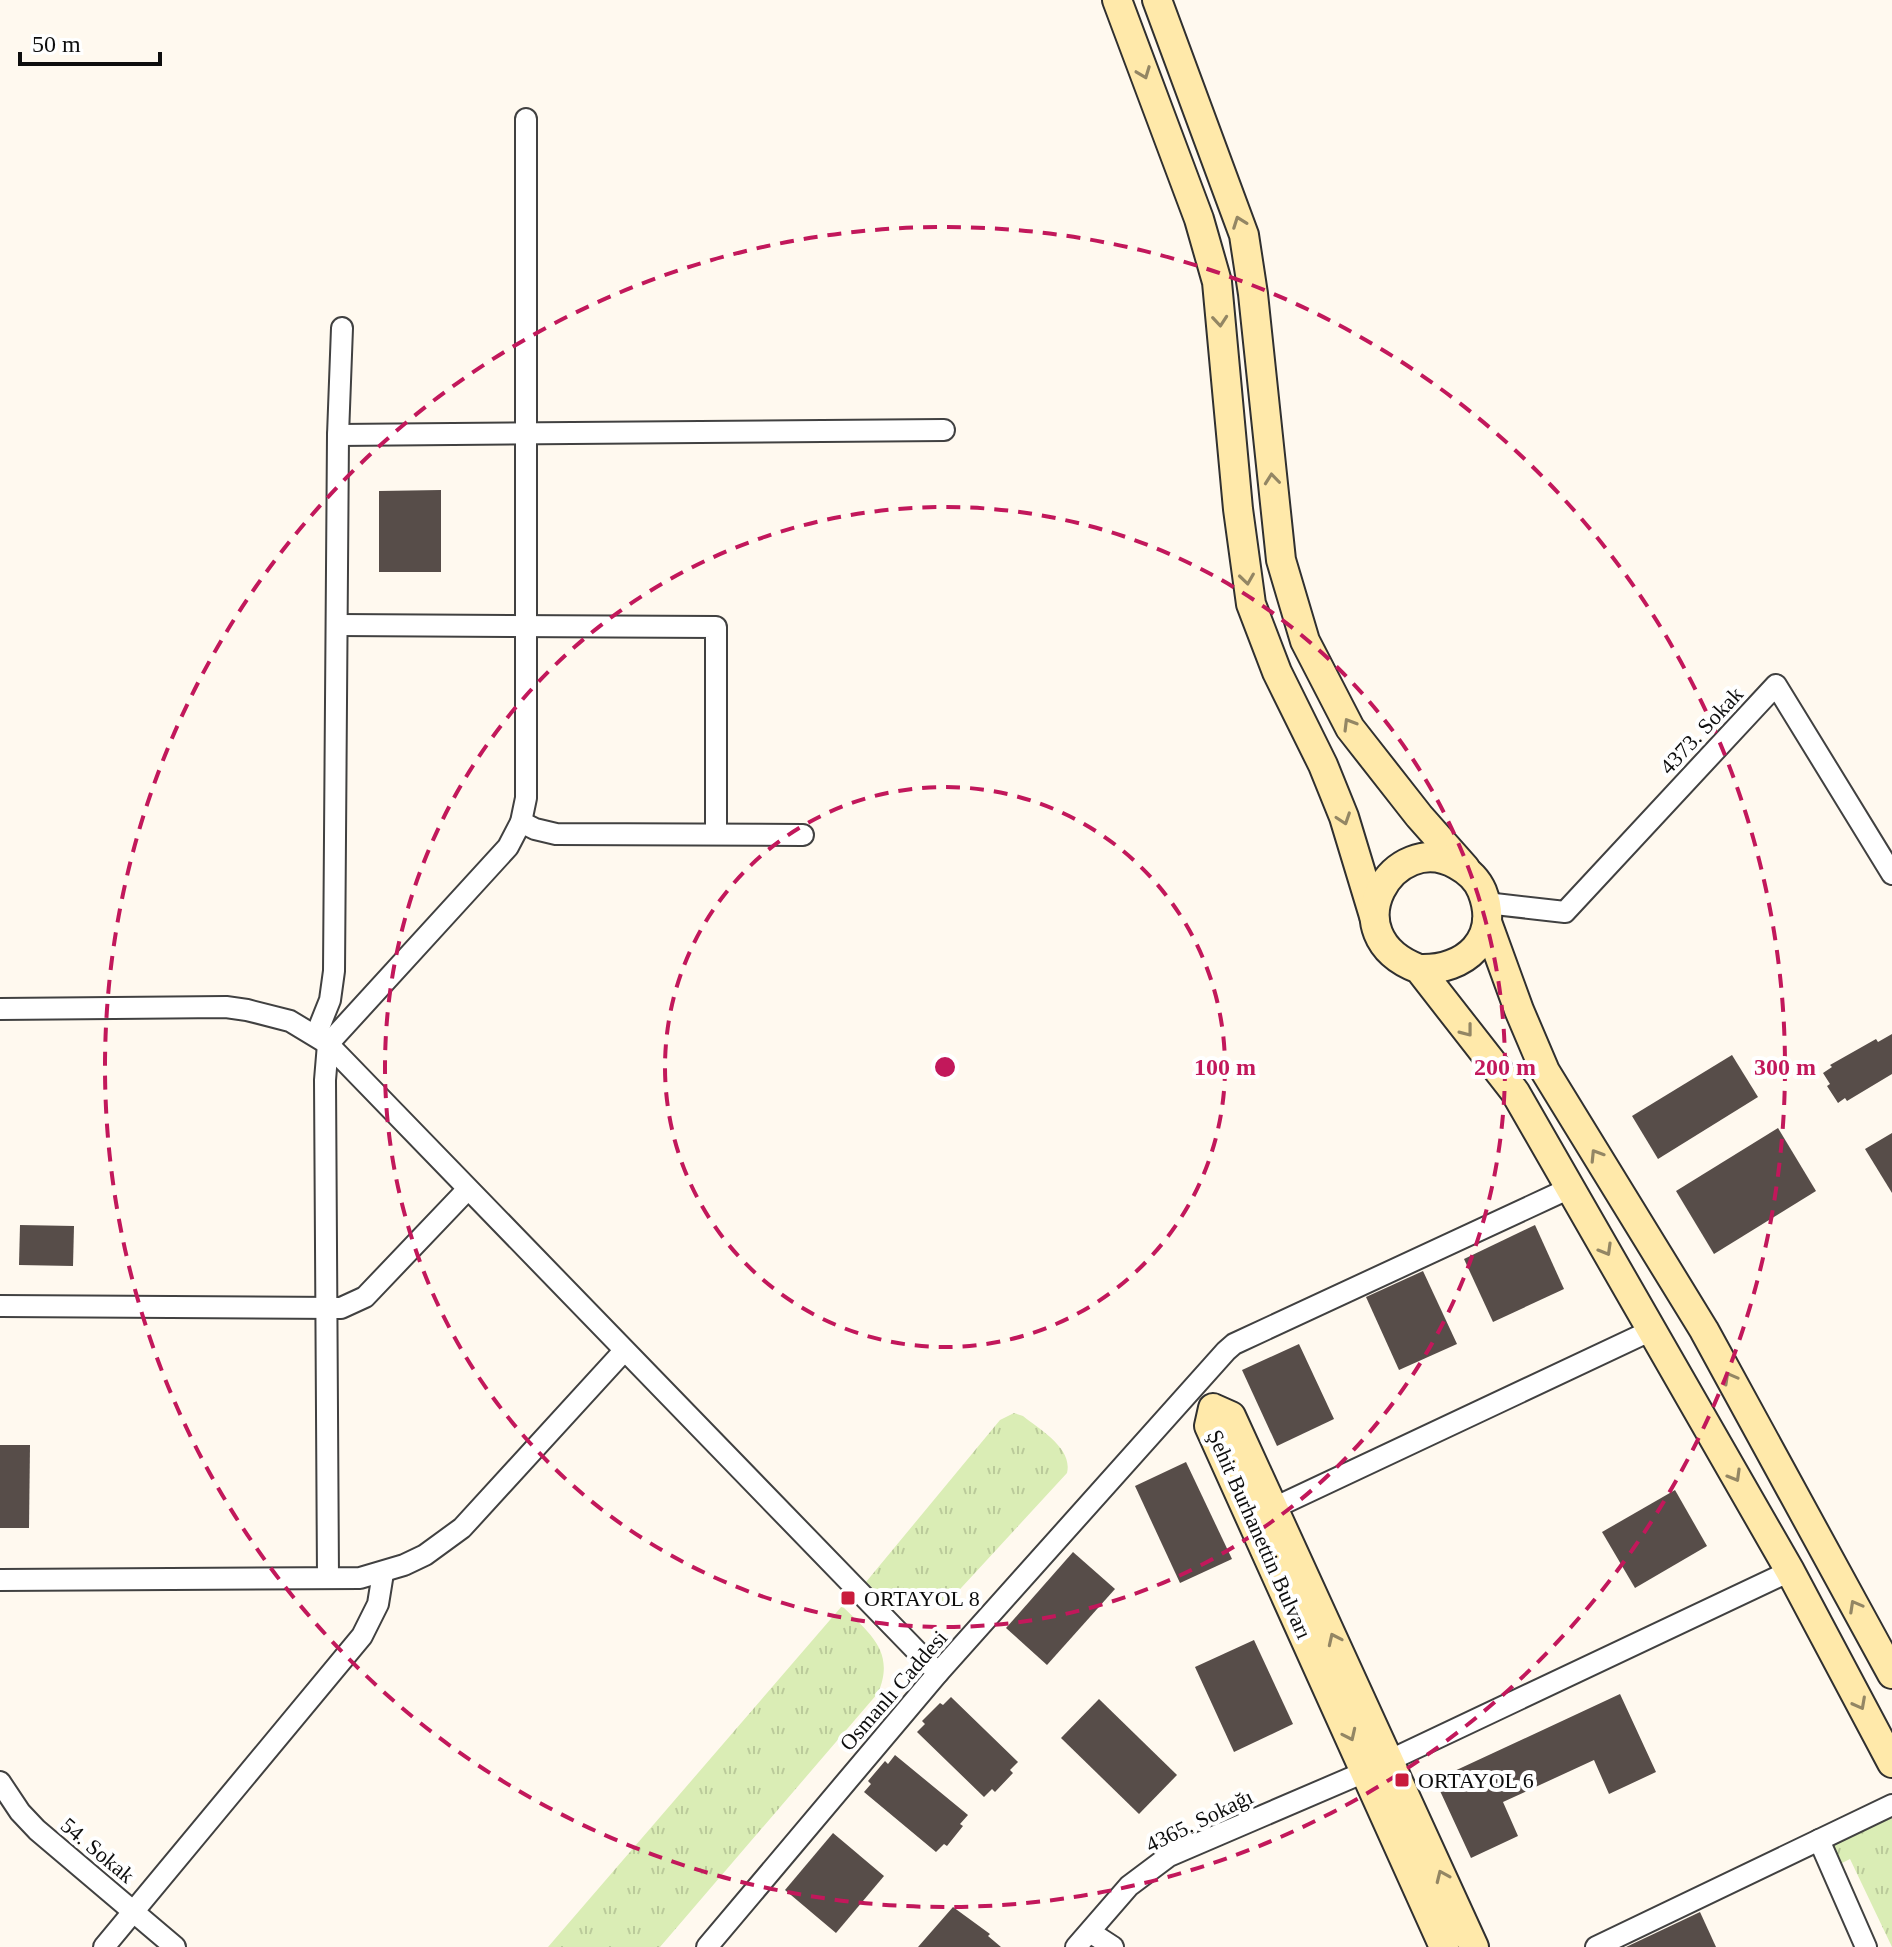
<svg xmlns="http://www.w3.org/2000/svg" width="1892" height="1947" font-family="'Times New Roman',serif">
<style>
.park{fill:url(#park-tufts)}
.building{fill:#574d49}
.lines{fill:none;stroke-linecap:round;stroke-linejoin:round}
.street-casing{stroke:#414141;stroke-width:24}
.secondary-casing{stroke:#303030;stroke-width:32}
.street{stroke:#fff;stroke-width:20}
.secondary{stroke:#ffe9aa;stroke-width:28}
.oneway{stroke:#938664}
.ring{fill:none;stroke:#c2185b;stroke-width:4;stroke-dasharray:14 10}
.poi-dot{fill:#c91b3c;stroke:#fff;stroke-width:3}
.labels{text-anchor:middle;stroke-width:8;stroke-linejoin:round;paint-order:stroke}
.street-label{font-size:22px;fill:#0e0e0e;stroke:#fff}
.poi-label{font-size:22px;fill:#0e0e0e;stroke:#fff;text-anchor:start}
.centre{fill:#c2185b;stroke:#fff;stroke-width:4}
.ring-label{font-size:24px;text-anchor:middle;font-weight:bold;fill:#c2185b;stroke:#fff;stroke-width:8;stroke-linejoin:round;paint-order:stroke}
</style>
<defs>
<pattern id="park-tufts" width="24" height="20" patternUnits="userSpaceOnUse" patternTransform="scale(2)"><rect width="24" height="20" fill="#daedb5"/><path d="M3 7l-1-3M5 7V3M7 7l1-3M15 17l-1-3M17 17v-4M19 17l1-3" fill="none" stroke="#baca9a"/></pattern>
</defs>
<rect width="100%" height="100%" fill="#fff9ef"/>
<g class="park">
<path d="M1014,1413L1023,1416C1040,1430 1073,1448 1067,1473L950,1600C921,1615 889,1604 866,1582L1000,1420Z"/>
<path d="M842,1606C869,1633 896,1651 878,1693L660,1947H548Z"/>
<path d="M1892,1810V1947L1850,1859L1838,1865L1823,1834Z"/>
</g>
<g class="building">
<path d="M441,490V572H379V491Z"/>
<path d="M1892,1034V1074L1847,1101L1845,1098L1838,1103L1827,1086L1830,1084L1823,1073L1832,1067L1830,1065L1876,1039L1878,1042Z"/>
<path d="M1732,1055L1758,1097L1658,1159L1632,1116Z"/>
<path d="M1778,1128L1816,1191L1714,1254L1676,1191Z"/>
<path d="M1892,1133V1193L1865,1149Z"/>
<path d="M20,1225L74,1226L73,1266L19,1265Z"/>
<path d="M1535,1225L1564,1289L1493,1322L1464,1259Z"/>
<path d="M1423,1271L1457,1344L1399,1370L1366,1297Z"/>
<path d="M1299,1344L1334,1419L1277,1446L1242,1370Z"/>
<path d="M0,1445H30L29,1528H0Z"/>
<path d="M1186,1462L1232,1559L1180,1583L1135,1486Z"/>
<path d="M1675,1490L1707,1546L1635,1588L1602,1532Z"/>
<path d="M1073,1552L1115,1589L1047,1665L1006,1628Z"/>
<path d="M1254,1640L1293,1724L1234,1752L1195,1667Z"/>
<path d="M1620,1694L1656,1772L1609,1794L1594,1760L1503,1802L1518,1836L1471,1858L1435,1780Z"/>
<path d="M951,1697L1018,1762L1010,1770L1013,1773L995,1792L992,1789L984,1797L917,1732L925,1724L922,1721L940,1703L943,1705Z"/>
<path d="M1099,1699L1177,1775L1139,1814L1061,1738Z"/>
<path d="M895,1755L968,1815L960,1824L963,1826L947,1846L944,1844L936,1852L864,1792L871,1784L868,1781L885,1761L888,1764Z"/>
<path d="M833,1833L884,1876L836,1933L785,1890Z"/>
<path d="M953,1907L990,1934L988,1936L1001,1947H918Z"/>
<path d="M1700,1912L1716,1947H1626Z"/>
</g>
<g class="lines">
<g class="street-casing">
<g id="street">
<path d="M338,435L944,430"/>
<path d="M338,625L716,627V834"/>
<path d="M521,822L535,829L556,834L803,835"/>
<path d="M1486,903L1565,912L1776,685L1892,874"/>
<path d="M0,1009L226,1007L247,1010L290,1021L328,1044L938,1673"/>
<path d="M316,1035L330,1000L334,971L338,435L342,328"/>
<path d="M0,1306L341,1308L365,1297L467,1190"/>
<path d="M1274,1508L1652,1330"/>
<path d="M328,1578L325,1080L328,1044L508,847L521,822L526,798V119"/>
<path d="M0,1580L360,1578L404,1565L425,1555L462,1528L623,1352"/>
<path d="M0,1782L20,1812L37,1830L175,1947"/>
<path d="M1819,1840L1866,1947"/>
<path d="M1090,1932L1113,1947"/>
<path d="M104,1947L362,1636L378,1604L383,1573"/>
<path d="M707,1947L938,1673L1226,1351L1234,1344L1570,1188"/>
<path d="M1076,1947L1129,1886L1169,1856L1367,1771L1790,1571"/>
<path d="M1596,1947L1892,1805"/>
</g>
</g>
<g class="secondary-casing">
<g id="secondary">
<path d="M1117,0L1199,219L1217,282L1238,509L1251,604L1277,672L1323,765L1344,817L1374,916"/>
<path d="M1157,0L1244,235L1253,294L1281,560L1305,641L1350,728L1419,816L1465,868"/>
<path d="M1487,922L1519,1010L1545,1071L1704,1330L1892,1674"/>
<path d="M1419,969C1465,971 1501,939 1482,891C1477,879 1468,871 1457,865C1394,828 1329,935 1419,969L1515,1092L1790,1571L1892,1763"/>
<path d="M1444,1947L1209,1426L1213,1408L1231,1416L1474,1947"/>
</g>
</g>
<use href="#street" class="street"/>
<use href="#secondary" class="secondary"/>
</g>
<defs><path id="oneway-chevron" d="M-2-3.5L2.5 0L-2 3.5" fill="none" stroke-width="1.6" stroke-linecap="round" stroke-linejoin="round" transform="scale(2)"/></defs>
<g class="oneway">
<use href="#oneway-chevron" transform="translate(1144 73) rotate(69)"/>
<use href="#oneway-chevron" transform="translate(1239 222) rotate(-110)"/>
<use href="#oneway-chevron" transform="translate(1220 321) rotate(85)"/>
<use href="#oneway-chevron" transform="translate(1272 479) rotate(-96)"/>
<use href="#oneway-chevron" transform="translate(1247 579) rotate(82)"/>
<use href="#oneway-chevron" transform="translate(1349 724) rotate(-121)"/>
<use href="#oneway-chevron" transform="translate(1344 819) rotate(71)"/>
<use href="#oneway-chevron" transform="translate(1467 1031) rotate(52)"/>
<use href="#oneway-chevron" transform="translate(1596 1155) rotate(-122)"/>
<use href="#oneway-chevron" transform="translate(1606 1250) rotate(60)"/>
<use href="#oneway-chevron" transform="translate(1730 1378) rotate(-119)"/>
<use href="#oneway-chevron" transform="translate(1735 1476) rotate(60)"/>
<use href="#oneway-chevron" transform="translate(1855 1606) rotate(-119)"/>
<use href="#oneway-chevron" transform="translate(1334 1639) rotate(-115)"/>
<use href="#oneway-chevron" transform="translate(1860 1704) rotate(62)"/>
<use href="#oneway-chevron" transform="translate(1350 1735) rotate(65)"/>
<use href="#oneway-chevron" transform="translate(1442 1876) rotate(-114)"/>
</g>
<g class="ring">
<circle cx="945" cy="1067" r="280"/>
<circle cx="945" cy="1067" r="560"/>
<circle cx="945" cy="1067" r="840"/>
</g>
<g class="poi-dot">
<rect x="840" y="1590" width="16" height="16" rx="4"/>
<rect x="1394" y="1772" width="16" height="16" rx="4"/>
</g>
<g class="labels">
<g class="street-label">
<text transform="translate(1701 730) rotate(-47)" y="8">4373. Sokak</text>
<text transform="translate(1260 1534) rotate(66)" y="8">Şehit Burhanettin Bulvarı</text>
<text transform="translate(893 1690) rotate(-49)" y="8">Osmanlı Caddesi</text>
<text transform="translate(1199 1820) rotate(-26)" y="8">4365. Sokağı</text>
<text transform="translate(98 1850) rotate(40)" y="8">54. Sokak</text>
</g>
<g class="poi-label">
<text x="864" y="1606">ORTAYOL 8</text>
<text x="1418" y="1788">ORTAYOL 6</text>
</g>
</g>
<circle cx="945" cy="1067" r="12" class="centre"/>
<g class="ring-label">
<text x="1225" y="1075">100 m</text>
<text x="1505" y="1075">200 m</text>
<text x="1785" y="1075">300 m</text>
</g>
<path d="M20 52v12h140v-12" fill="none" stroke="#0e0e0e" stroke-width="4"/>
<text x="32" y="52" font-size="24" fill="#0e0e0e" stroke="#ffffff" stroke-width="6" paint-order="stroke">50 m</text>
</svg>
